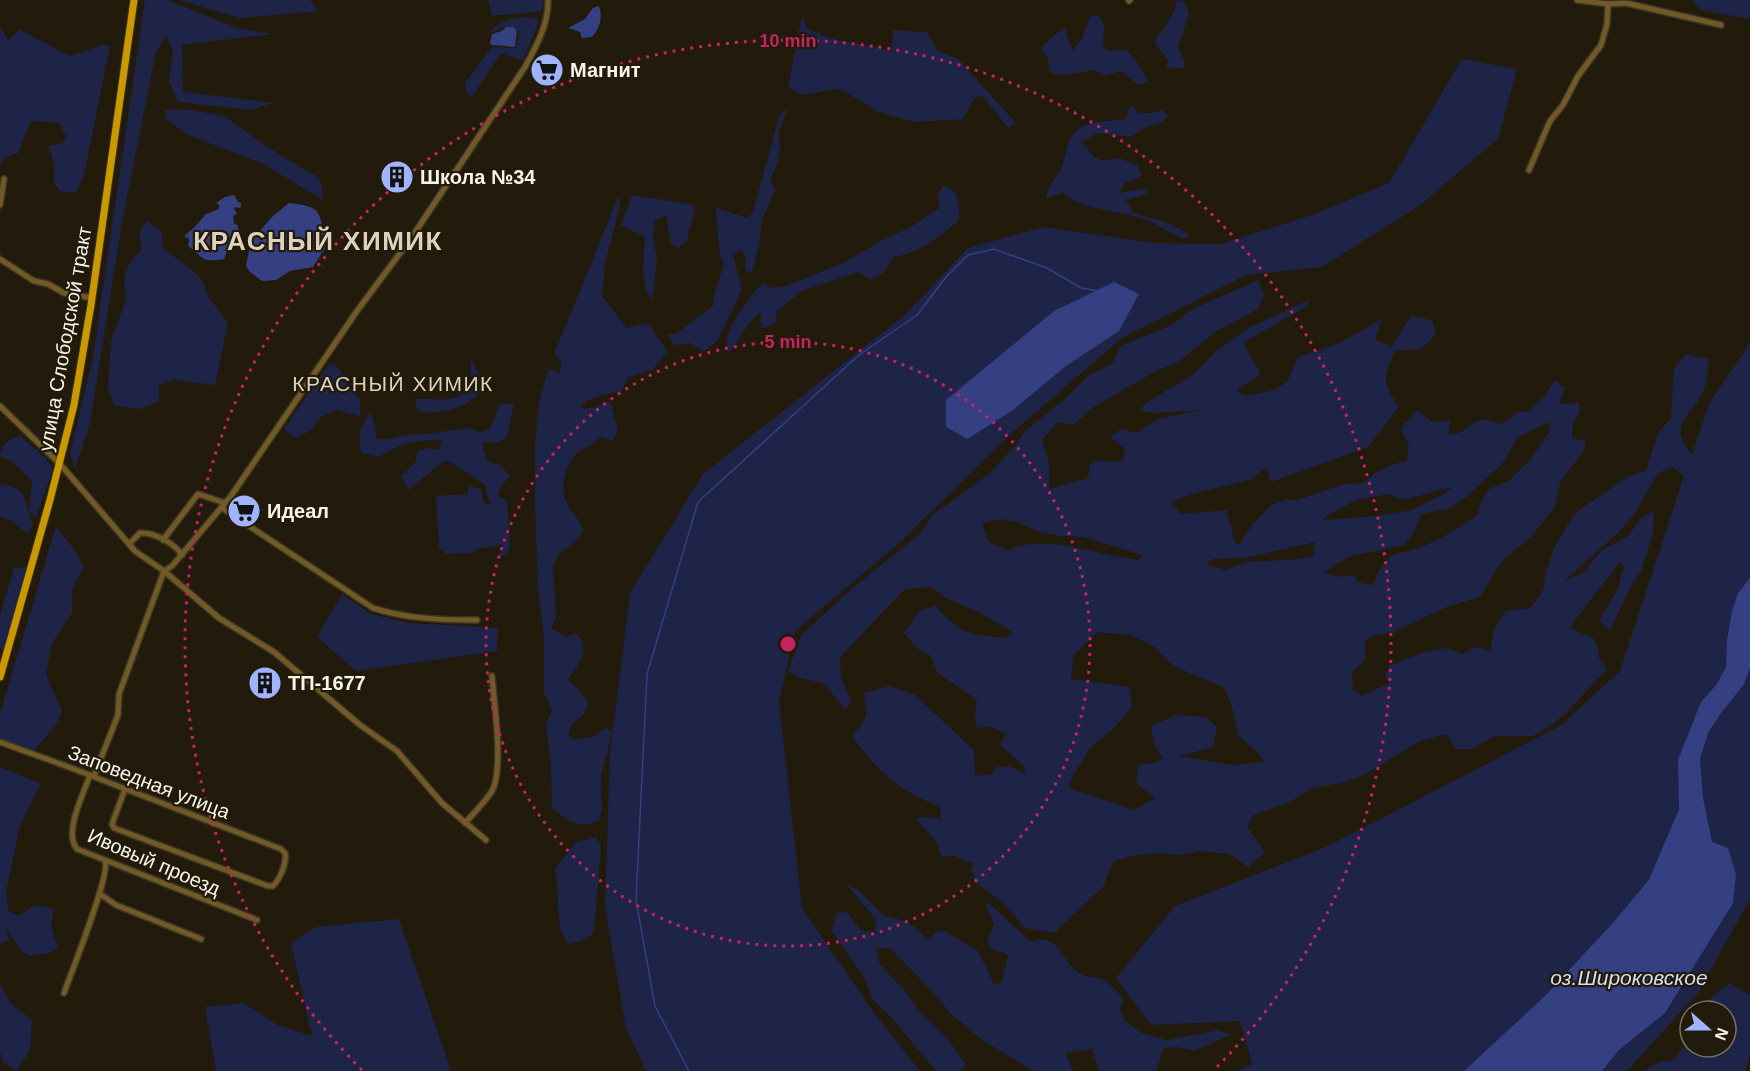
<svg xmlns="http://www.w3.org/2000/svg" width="1750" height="1071" font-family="Helvetica,sans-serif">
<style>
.green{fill:#1d2448;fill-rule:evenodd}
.water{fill:#344082}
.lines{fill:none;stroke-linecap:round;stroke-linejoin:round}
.stream{stroke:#344082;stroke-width:1.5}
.minor-casing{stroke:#3c3425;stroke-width:8}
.major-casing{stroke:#3c3425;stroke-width:9}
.minor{stroke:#715a25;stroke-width:5}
.major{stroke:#ca9800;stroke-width:7}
.ring{fill:none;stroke:#c52362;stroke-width:3;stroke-dasharray:3 6}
.labels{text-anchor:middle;stroke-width:4.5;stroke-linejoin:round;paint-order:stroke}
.poi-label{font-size:20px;font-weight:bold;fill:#f9f4ea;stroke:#221a0a;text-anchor:start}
.street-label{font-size:20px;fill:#f9f4ea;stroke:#221a0a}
.neighbourhood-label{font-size:21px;letter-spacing:1.5px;fill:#dcd2be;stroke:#221a0a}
.water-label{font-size:21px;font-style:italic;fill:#d8def2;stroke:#221a0a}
.district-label{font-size:26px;font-weight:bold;letter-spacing:1.5px;fill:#dcd2be;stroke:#221a0a}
.centre{fill:#c52362;stroke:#221a0a;stroke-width:3}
.ring-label{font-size:18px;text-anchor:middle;font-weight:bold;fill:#c52362;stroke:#221a0a;stroke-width:4.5;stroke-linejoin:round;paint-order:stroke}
</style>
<rect width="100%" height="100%" fill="#221a0a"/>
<g class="green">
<path d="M145,0H168L237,28L273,34L182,45L183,92L274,103L251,110L178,102L169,81L173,50L166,36L156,52L122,222L90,423L75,469L70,454L93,357Z"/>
<path d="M179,0H310L318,11L240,18Z"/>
<path d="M488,0H544L542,11L492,16Z"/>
<path d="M1177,0L1183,1L1189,13L1178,48L1185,62L1184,68L1166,69L1168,60L1156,45V38C1166,26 1174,16 1177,0Z"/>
<path d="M1692,0H1750V19L1700,10Z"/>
<path d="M802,15L807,28C816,32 825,37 834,39C853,44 872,45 891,52L894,30L927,32L938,51L957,58L1016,123L1008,128L983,96L974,98L963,119L915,122L878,112L846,92L835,89L802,95L788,87Z"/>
<path d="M1098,15L1104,25L1103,48L1110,51L1126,50L1135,59L1149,82L1138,85L1121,71L1104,76L1095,70L1064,75L1050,73L1048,59L1041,48L1053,36L1065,28L1072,51L1082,39L1090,16Z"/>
<path d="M520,17L535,18L539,21L523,61L501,53L472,97L466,93L465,83L492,47L516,48L519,31C509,21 500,30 489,33C496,23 508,19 520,17Z"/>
<path d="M0,26L8,41L19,29L69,56L103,45L110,46L84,175L76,193L60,191L54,183C55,169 54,159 48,146L63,143L66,136L59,123L31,121L18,153L4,158L0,166Z"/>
<path d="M1462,59L1517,69L1498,139L1419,206L1322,267L1246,275L1122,338L1014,431L898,544L795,631L779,702L802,908L874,1013L920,1071H646L626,1028L605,907L610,753L630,593L703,474L906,314L968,248L1043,227L1154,243L1221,244L1312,215L1389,183Z"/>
<path d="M1131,105L1139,113H1152L1162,110L1168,117L1159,124L1144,128L1131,137L1098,133L1082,142L1094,157L1102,161L1119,158L1137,165L1142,176L1125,183L1119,193L1147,188L1148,194L1126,200L1134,213L1172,224L1190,236L1183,239C1170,233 1158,225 1144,219C1117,209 1086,212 1063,193L1046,198C1048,183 1057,179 1062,166C1064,160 1065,153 1067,147C1077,118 1100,123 1125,119Z"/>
<path d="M787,109L778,135L780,146L777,164L770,179L775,190L762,219L759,244L752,273L745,270L746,257L741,249L733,255L742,289L718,340L704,352L690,343L674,345L667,334H676L713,306L714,295L724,264L719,250L716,208L748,218L753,212L780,114Z"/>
<path d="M166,110H190L224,116L269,148L319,178L322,187L323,200L263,164L186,134L165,118Z"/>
<path d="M944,185L956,193L959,208V220C940,237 918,254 893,257L884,272L872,280L858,272L801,291L777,311L775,324L762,328L760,312C745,325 741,339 728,353C728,349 726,342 727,338C731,321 751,295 763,283L772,288L788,285L843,263L886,238L909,228L939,208L938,194Z"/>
<path d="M619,195L620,207L605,263L602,296L627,328L641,324L651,326C654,337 663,341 667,352L653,369L628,378L621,392C608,394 593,395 584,404H581L583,409L598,407L603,402L611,403L618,430L613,441L602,437C597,439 595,442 591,445C589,447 585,447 583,449C567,458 560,483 565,499C570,513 579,516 583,531L573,544L559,553L553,566L556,617L552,628L565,637L576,633L581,639L584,655L568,680L580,691L588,702L585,713L572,724L568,734L573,740L592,737L606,728L612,732L601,776L602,811L598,821C578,829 568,821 552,808L551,769L546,723L552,710L544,693V638L538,588L535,505V444L539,403L548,370L551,369L559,373L562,362L554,354Z"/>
<path d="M632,195L694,205C695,218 688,229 687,242L677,248L671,244L666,215L654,221L653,240L657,258L652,300C639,282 644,257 645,237L621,225Z"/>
<path d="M147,220L162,233L163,249L189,267L202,280L208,296L228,323L215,385L174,380L159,385V401L140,409L115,406L108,388L111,341L126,300L124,279L129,264L142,249L139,233Z"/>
<path d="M1258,280L1264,294L1258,309L1215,332L1180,361L1156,371L1092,408L1073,425L1058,422L1042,440L1049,463V489L1088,478L1090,465L1095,461H1123L1125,449L1110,437L1121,429L1136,433L1158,419L1200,410L1154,413L1139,410L1149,401L1193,375L1216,351L1250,327L1309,300V305L1243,343L1261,374L1238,389L1237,392L1246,396L1274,390L1287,382L1298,357L1338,344L1382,319L1375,340L1392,346L1411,316L1432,320L1436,334L1421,349L1395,351C1383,379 1382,382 1399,407L1368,447L1271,482L1266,467L1252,479L1192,494L1172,502L1180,514L1226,510L1235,542L1239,545L1253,524L1271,505L1285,500H1297L1344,484L1363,483L1375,473L1391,465L1406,461L1409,445L1401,429L1417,410L1432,422L1450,421L1448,435L1462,432L1471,424L1485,419L1502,424L1518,412L1529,411L1544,397L1555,380L1565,388L1559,403L1569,404L1579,402L1580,412L1573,423L1572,438L1586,441L1584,451L1560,482L1555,507L1530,538L1501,562L1480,597L1444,608L1394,632L1375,635L1365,641V660L1352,672L1353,690L1362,696L1389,683L1385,676L1389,666L1425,652L1447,648L1462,654L1475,647L1490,651L1494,629L1506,611L1530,608L1543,591L1547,569L1553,550L1574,514L1627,477L1646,470L1658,433L1671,418L1674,368L1686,354L1709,359C1708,371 1707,385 1701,396C1687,420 1668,426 1692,454L1710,402L1750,343V899L1698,993L1627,1071H1236L1252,1064L1240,1021L1151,1025L1116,978L1175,906L1326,847L1560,726L1620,671L1684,476L1673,467L1658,473L1633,516L1617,534L1564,581L1583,573L1601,551L1628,536L1641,518L1654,511L1653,533L1642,569L1630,588L1610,631L1599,620L1618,589L1624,565L1619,563L1569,628L1593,638L1598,648L1599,659L1607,669L1568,711L1553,724L1533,736H1495L1472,749H1456L1447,734L1420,741L1362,776L1341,783L1313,788L1288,803L1254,815L1247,827L1265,852L1248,867L1229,854L1199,851L1179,855L1159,853L1130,856L1113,862L1103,887L1054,933L1025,928L1004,903L976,883L971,869L974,864L954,856L942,857L936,841L916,819L924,817L941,819L940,807C899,790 878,773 852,736C867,719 869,716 864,693L890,686L915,695L974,750L975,776L992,774L997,767L1009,766L1026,774L1023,765L1000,745L1006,734L991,727L977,728L975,714L977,700L937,672L931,656L918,649L904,633L919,611L935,606C963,635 967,634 1006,638L1013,632L980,613L944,597L932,587L905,589L840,657L841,678L851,700L846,710L823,683L800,678L788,671L801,635L854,587L921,533L932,515L988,475L1014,447L1026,430L1065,399L1089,375L1112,364L1120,346L1172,325L1191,310ZM1549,422L1550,431L1530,460L1509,481L1489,489L1480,505L1478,515L1443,537L1420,548L1392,555L1378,572L1373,585L1358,582L1353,575L1341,577L1324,572L1348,557L1404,545L1413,533L1422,514L1448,509L1466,497L1502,464L1518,437ZM1452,487L1444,494L1412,510L1376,516L1322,520L1328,515L1356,500L1388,494L1403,500ZM1000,519L1017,522L1040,532L1059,536L1083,537L1143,555L1139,560C1095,556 1051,532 1008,550L988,542L982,523ZM1315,542L1313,556L1298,559L1247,562L1225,570L1206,564L1213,559L1249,557ZM1097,632L1131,635L1153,646L1173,666L1225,688L1234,714L1238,735L1260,755L1264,762L1232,765L1179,756L1213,747L1217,727L1206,717L1176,715L1151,726L1155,746L1163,758L1155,763L1139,764L1136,783L1155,798L1134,810L1069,788L1072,777L1090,748L1114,728L1132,707L1129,687L1071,679L1074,655Z"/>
<path d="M472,358C474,369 482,375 484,386C471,408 448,411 424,413L417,409L415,399C433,397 462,407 471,382C473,374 469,366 472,358Z"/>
<path d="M335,364L360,400V416L336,410L321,417L310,431L295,438L284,429L328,365Z"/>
<path d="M514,403L507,437L500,442H483V449L488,462L500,465L510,476L502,485L498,496L507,500L510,546L506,555L498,557L504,542L501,545L476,549L474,553L447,554L439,548L436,496L467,494L469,486L481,489L484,503L492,505L487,496L486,486C473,477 460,466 445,460L409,490L401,476L415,463L418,451L426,448L439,450L442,441C418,439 399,444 379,457L362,453C357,433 359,430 370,412L375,425L376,439H388L405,435L426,434L469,428L480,432L490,429L499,405Z"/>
<path d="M20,436L46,458L53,470L36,517L29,510L32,481L12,461L0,457C0,445 9,439 20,436Z"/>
<path d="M0,484C29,487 25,504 33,526L27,533L11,521L0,517Z"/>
<path d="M56,526L74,549L84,567L72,588V613L52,643L46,673L52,690L62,710L56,725L31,754L0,738V714Z"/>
<path d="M27,567L3,651L0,648V615L14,568Z"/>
<path d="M342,594L371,614L409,623L498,628L497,651L356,671L317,637Z"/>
<path d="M0,767L41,784L20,826L6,892L8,911L19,916L35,905L54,909L51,926L58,948L49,953L29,956L22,952L5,926L10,940L0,944Z"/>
<path d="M597,837L601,847L594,929L593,934L581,941L568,944C553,921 561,894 555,869L576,842Z"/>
<path d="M845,883L857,889L883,915L901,920L916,928L928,940L937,931L947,932L978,951L994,984L1002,982L1008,955L989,948L988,938L994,924L986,906L989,903L1031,942C1062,932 1061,964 1081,974C1088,978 1097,976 1104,980C1111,984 1118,993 1124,999L1120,1008L1125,1021L1144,1034L1167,1040L1219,1030L1231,1035L1194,1051L1177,1047L1164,1048L1156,1071H1099L1092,1049L1066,1053L1073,1071H1034L985,1042L951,1014L930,989L890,948H876L880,965L905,991L920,1012L948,1039L966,1065L960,1071H936L892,1018L873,1000L864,977L832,932L836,913L847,912L860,930L875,932L876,919Z"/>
<path d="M399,919L451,1071H216L205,1007L243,1003L278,1025L312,1036L291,943L316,927Z"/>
<path d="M1730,983L1750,995V1056L1745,1071H1643L1659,1062L1673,1060L1690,1039V1047H1726V1011H1704L1711,998Z"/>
<path d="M0,984L11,1004L32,1020L30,1050L17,1071L3,1062L0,1051Z"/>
</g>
<g class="water">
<path d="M599,6C603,17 600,28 592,37L582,38L580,32L568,28L585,19L593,8Z"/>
<path d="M506,27H513L517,30L515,47L492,45L490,43L492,34L502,31Z"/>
<path d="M234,195L238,202L241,203V207L239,208L235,207L234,209L237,213L233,217L234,224L238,225V229L241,230L230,244L224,259C200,263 205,258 188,246L189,241L188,237L185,238V235L194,228L206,214L219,209V205L216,203L225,197Z"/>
<path d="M289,203C327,207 315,213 329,242L313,267L290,271L276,280L262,281L249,271L246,265L251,241L273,216Z"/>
<path d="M1114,282L1139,294L1119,331L1066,366L1013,410L967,439L946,427V400L1054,311Z"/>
<path d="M1750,578V668L1744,684L1721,713L1708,733L1700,759L1703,798L1712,842L1728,848L1736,874L1733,903L1665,1013L1619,1050L1602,1071H1464L1544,997L1611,925L1649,880L1679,809L1678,760L1701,702L1717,684L1726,667L1727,640L1732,611L1738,593Z"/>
</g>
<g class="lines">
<path class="stream" d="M689,1071L655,1006L636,900L647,674L698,502L859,355L917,315L946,277L968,255L994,249L1047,268L1081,288L1099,291"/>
<g class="minor-casing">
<g id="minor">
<path d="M1577,0L1608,4L1626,3L1721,25"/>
<path d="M1129,1L1130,0"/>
<path d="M1529,170L1550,121L1563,105L1578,76L1601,45L1607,24L1608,4"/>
<path d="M0,205L4,179"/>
<path d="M0,259L34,281L48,284L64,293L92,298"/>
<path d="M0,406L60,464L135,551L164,571L219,618L274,652L360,725L397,751L442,803L486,840"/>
<path d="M222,508L373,608C407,619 442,620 477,620"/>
<path d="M163,540L198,494L225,503"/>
<path d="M129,544L140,533C154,532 174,543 182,555"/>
<path d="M164,571L172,566L231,496L357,311L412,237L525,67C536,47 549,23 548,0"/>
<path d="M0,742L66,766L281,849L285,853C287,863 280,879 273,886H268L114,828L112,824L125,789"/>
<path d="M90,775C84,793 63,833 77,849L257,920"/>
<path d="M94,776L118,715L119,694L164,571"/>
<path d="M465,823C474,813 485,802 492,791C504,770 494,702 492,676"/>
<path d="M100,894L116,905L201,939"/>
<path d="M64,993C71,973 111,874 105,861"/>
</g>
</g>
<g class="major-casing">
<path id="major" d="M0,677L50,500L74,405L91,305L134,0"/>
</g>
<use href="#minor" class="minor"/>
<use href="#major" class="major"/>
</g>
<g class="ring">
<circle cx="788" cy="644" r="302"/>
<path d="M362 1070A603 603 0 1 1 1214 1070"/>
</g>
<defs>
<g id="supermarket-disc" transform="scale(1.725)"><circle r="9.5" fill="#a0b3fd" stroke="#221a0a"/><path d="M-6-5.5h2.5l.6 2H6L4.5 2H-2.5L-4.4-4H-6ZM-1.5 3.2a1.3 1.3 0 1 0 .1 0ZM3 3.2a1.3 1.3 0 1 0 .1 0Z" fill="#111"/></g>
<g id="building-disc" transform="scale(1.725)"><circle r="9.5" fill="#a0b3fd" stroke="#221a0a"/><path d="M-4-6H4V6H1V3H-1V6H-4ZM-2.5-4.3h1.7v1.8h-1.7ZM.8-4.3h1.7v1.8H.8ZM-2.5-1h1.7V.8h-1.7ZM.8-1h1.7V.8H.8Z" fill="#111"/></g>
</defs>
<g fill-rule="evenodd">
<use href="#supermarket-disc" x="547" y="70"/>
<use href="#building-disc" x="397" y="177"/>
<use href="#supermarket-disc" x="244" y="511"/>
<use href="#building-disc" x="265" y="683"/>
</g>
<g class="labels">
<g class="poi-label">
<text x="570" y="77">Магнит</text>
<text x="420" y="184">Школа №34</text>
<text x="267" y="518">Идеал</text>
<text x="288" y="690">ТП-1677</text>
</g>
<g class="street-label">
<text transform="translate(65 339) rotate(-80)" y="7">улица Слободской тракт</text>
<text transform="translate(149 782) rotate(21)" y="7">Заповедная улица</text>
<text transform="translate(154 862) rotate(23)" y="7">Ивовый проезд</text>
</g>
<g class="neighbourhood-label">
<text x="393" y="391">КРАСНЫЙ ХИМИК</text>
</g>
<g class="water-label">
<text x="1629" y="985">оз.Широковское</text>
</g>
<g class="district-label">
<text x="318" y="250">КРАСНЫЙ ХИМИК</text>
</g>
</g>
<circle cx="788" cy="644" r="9" class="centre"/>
<g class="ring-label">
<text x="788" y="47">10 min</text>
<text x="788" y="348">5 min</text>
</g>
<g transform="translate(1708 1029) rotate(111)"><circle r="28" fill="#221a0a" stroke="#787164" stroke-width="1.5"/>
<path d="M0-4.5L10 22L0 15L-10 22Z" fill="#a0b3fd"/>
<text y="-9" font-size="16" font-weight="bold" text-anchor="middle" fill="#f9f4ea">N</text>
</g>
</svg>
